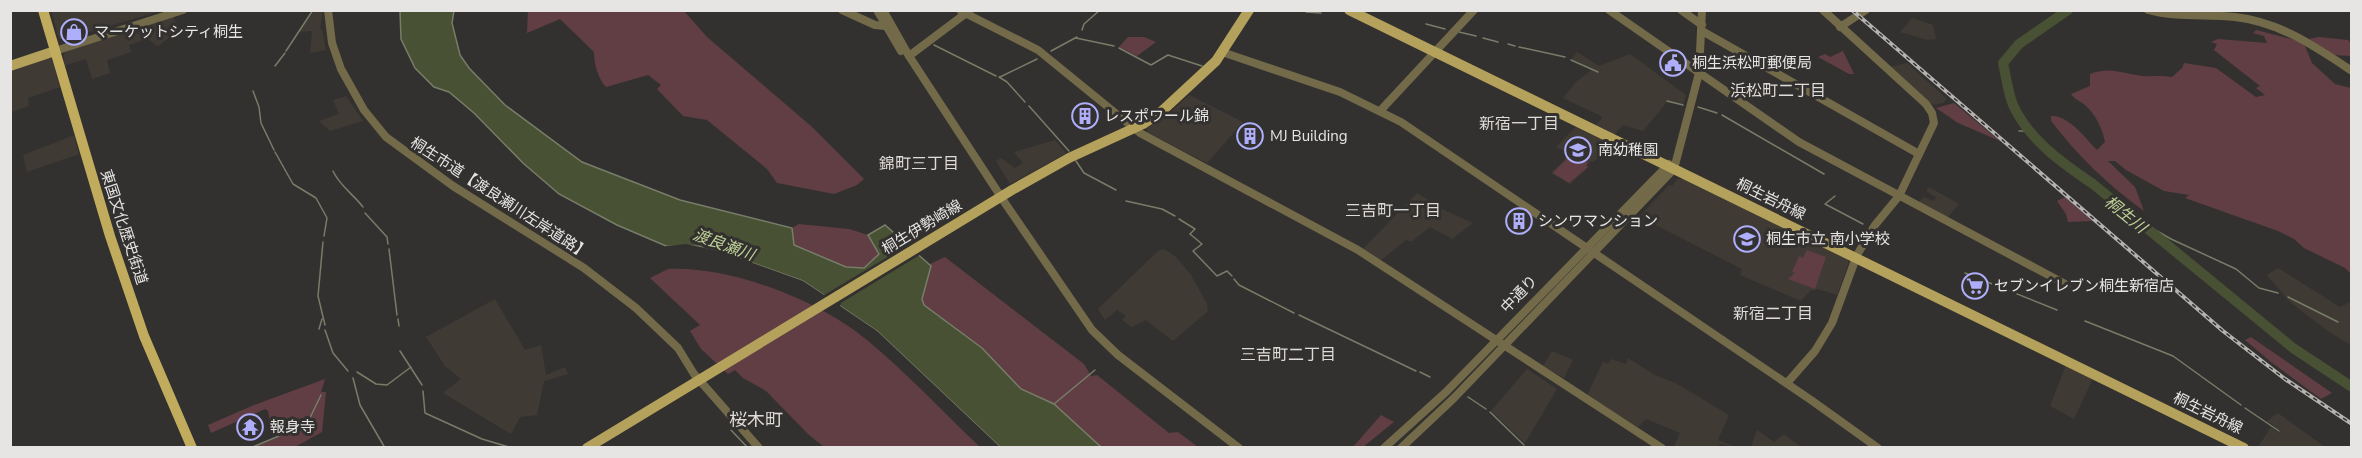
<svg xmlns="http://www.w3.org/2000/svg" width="2362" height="458" font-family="'Nunito Sans','Noto Sans JP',sans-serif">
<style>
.built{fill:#403a34}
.green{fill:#603e44}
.water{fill:#485133;stroke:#777d68;stroke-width:1.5}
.pier{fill:#33312f}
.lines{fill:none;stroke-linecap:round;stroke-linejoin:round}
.stream{stroke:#777d68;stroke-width:1.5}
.river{stroke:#485133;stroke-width:10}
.tertiary{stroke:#736a49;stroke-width:8}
.primary{stroke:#b4a15b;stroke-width:10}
.trunk{stroke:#c1ac5e;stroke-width:10}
.rail-casing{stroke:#b3b2b0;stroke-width:4}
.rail{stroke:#33312f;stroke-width:1.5;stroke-dasharray:4.5;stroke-linecap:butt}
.labels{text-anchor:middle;stroke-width:6;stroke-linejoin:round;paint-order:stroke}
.poi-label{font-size:15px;fill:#e6e5e4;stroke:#33312f;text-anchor:start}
.street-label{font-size:15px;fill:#e6e5e4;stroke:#33312f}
.neighbourhood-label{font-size:16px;fill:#dedbd9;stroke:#33312f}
.water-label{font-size:16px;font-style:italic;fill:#bdd096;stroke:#33312f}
.quarter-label{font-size:18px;fill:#dedbd9;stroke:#33312f}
</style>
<rect width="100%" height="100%" fill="#33312f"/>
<g class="built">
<path d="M51,11V10L160,11L66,39H59Z"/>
<path d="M314,11H323L320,29H322L326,50L310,53L312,31L299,32Z"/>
<path d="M173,16L179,30L158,46L133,29Z"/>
<path d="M1912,18L1933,25L1936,39L1927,40L1900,32Z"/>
<path d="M131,29L146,39L129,45L131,52L107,60L110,73L92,79L86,59L64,66V54L71,49Z"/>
<path d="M1577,52L1599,66L1630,54L1686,95L1683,105L1667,102L1643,131L1623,125L1614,135L1595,126L1602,118L1601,116L1563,98L1576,82L1593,69L1572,59Z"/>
<path d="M42,58H52L60,87L28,98L29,106L11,112V69Z"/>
<path d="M1907,63L1947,99L1943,103L1933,105L1890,67Z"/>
<path d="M1189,95L1243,122L1207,163L1147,132V128L1172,111Z"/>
<path d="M346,96L363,121L330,131L319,121L339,114L333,100Z"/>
<path d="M1576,127L1613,145L1593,162L1591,161L1587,165L1589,167L1570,184L1551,173L1570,154L1556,147Z"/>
<path d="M72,136H74L79,154L27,172L23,155Z"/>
<path d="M1055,140L1066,153L1010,184L996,161L1001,158L1015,168L1023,163L1014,152Z"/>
<path d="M1677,179H1684L1846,257L1849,262L1837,295L1818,289L1810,291L1801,301L1740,275L1742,269L1642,218L1640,216L1669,185L1672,186Z"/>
<path d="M1929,187L1959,204L1947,218L1918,203L1923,197L1934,201L1936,197L1926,191Z"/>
<path d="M1417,193L1444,210L1473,223L1452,239L1430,227L1411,242L1406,240L1381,260L1363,249Z"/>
<path d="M1164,249L1175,256L1191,275L1207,304L1208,311L1173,341L1146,320L1132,327L1122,320L1126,316L1117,310L1105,320L1098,309L1158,251Z"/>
<path d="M2278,268L2340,307L2351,302V345L2329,332L2290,302L2267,275Z"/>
<path d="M495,299L525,350L541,345L546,375L565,367L568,374L544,381L537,415L520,417L511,434L443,393L461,379L445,366L426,337Z"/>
<path d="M1552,351L1573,360L1564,378L1543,366Z"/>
<path d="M1628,358L1653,374L1677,384L1729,415L1718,440L1736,447L1720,444L1718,447H1674L1680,433L1646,419L1638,427L1587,395L1603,362L1608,364L1611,359L1626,364Z"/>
<path d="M2066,365L2093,378L2074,419L2050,406Z"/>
<path d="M1527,369L1557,389L1525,443L1491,411Z"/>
<path d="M2278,413L2322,445L2325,447L2301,446L2258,447L2271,427L2279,433L2281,431L2267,421Z"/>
<path d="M1757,430L1774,442L1784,434L1801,447H1751Z"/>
</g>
<g class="green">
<path d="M528,10L684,11L707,37L811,126L864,179L857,185L834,194L777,183L767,169L707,120L683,116L657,89L661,85L648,75L606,87C598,79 594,64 594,52L560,19L527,33Z"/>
<path d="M2256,30L2299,41L2305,46L2312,63L2335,84L2351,88V274L2345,268L2304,248L2294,239L2278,231L2185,198L2189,195L2164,191L2126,170L2115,161H2108L2135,187L2144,211C2108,185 2078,156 2051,121V116C2069,115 2086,139 2097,150L2105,142C2103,130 2096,115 2086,106C2081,101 2076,101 2071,94L2090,86V74C2112,66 2123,74 2143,76C2152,77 2162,75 2172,77L2182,68L2184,63L2216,68L2256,97L2265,95L2256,88L2260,86L2219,54L2214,50L2217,44L2211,42L2218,39L2267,43L2264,36L2253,33Z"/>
<path d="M1128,37H1144L1156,42L1137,56L1119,47Z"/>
<path d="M2319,37L2348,40L2351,44V56L2334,55L2309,39Z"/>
<path d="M1843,51L1854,74H1849L1818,57L1825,54L1830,57Z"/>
<path d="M1954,103L2000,141L1958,123L1936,108Z"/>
<path d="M1572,154L1588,163L1586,166L1588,167L1569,183L1553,173Z"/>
<path d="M2065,197L2092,221L2068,222L2066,214L2057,201Z"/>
<path d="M799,224L849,229L868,235L879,253L864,268L846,267L794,245L792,228Z"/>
<path d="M1807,250L1826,257L1815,289L1788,279L1795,273L1792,272L1799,256L1803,258Z"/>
<path d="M945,257L1084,364L1091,376L1097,375L1169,433L1178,432L1198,447H1101L1054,404L1021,389L982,348L924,305L922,299L930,264Z"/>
<path d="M668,269C731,266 819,300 867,340C907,373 943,412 980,447H824L808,434L766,391L743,378L735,370L728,374L701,349L690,331L700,325L650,278Z"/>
<path d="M2251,337L2332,393L2321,399L2271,362L2245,340Z"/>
<path d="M325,379L321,392H326L322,432L295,447H253L279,437L277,420L270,422L268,411L265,409L211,433L208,425L254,405Z"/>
<path d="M1381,415L1394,422L1363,447H1353Z"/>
</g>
<path class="water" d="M400,11H454L452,23L460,55L469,68L505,105L582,162L680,200L792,228L794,245L846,267L864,268L879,254L868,235L885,225L931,266L922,299L924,305L982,348L1021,389L1054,404L1101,447H1000L877,331L803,281L719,251L698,246H666L617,225L559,194L523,163L474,113L449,92L434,87L415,68L401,39Z"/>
<path class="pier" d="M911,243L923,253L841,303L840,306L877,331L1000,447L995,448L875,333L802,283L718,253L686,247L665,248L666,246L686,244L719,251L803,281L824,295Z"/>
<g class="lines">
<g class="stream">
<path d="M1297,10L1301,11"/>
<path d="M1306,12L1321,13"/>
<path d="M1426,24L1445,29"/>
<path d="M1082,30L1084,24L1100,10"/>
<path d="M1459,32L1476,36"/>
<path d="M1076,38L1114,46"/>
<path d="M1483,38L1498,42"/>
<path d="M1508,44L1515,46"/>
<path d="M934,45L996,76"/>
<path d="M1519,47L1565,57"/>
<path d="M1119,48L1151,65L1168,55L1202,66"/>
<path d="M286,51L313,10"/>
<path d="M1051,51L1077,37"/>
<path d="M1571,60L1598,72"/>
<path d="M275,66L285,53"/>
<path d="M999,77L1007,82L1025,102"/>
<path d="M1000,77L1037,59"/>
<path d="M253,91L259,107L261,123L274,150"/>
<path d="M1667,101L1683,105"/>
<path d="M1029,106L1069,151"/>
<path d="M1698,107L1717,113"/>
<path d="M1722,115L1824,174"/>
<path d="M2019,131H2031"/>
<path d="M275,152L293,184L316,198L327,218L324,236"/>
<path d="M1076,161L1084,173L1116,190"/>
<path d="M333,171C339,185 353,194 363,207"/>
<path d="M1835,196L1825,204L1863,224"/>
<path d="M1126,201L1162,209L1175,216"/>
<path d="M365,213L387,237L388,244"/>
<path d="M2134,218L2171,239L2236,269L2259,288L2278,293"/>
<path d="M1179,219L1195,229L1190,234L1202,244L1193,251L1217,276L1227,271L1232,276"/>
<path d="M323,242L318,296L325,325"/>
<path d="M389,249L397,315"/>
<path d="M1965,273L2057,310"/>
<path d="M1234,279L1239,285L1294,313"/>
<path d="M2288,297L2338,322"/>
<path d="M1299,315L1416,371"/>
<path d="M398,319L399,326"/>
<path d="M2085,321L2173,356L2241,405"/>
<path d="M319,329L322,319"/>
<path d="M325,330L333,353L348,371"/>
<path d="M400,351L422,385"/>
<path d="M357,372L376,384L387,385L411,367"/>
<path d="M1420,372L1430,377"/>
<path d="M353,378L360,405L385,448"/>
<path d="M423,391L425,413L482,439L512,448"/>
<path d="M1468,397L1486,409"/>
<path d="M1054,404L1095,370"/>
<path d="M2245,408L2279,431"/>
<path d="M1490,412L1524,445"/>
<path d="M307,424L321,395"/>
<path d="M731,430L748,448"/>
<path d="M250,448L279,436"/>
</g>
<path class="river" d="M2068,10L2019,44L2003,63C2006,77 2008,92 2013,105C2029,140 2062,163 2093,184L2293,348L2352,387"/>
<g class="tertiary">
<path d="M328,10L332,43L341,69L364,110L386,137L453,186L584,268L636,308L678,348L694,374L759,448"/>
<path d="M842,10L875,25L885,26"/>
<path d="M877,10L901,51"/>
<path d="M883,10L909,56L1005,203L1092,330L1118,355L1239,448"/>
<path d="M1609,10L1799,142L2067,285"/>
<path d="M1681,10L1702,25"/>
<path d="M2148,10C2177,18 2206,14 2235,17C2280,22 2316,47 2352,71"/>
<path d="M961,11L1038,50L1140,133L1358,250L1662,448"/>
<path d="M1840,27L1866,10"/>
<path d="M1702,31L1919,154"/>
<path d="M55,51L183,10"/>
<path d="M1222,52L1340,92L1401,122L1811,400L1878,448"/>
<path d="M909,56L969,11"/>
<path d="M1380,111L1474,10"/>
<path d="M1787,383L1815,351L1832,323L1857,255L1875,225L1899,196L1934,123L1932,113L1926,104L1823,10"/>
<path d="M1384,448L1446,392L1669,164"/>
<path d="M1401,448L1454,398L1674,169L1699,73L1702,10"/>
</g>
<g class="primary">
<path d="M1349,10L2244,448"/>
<path d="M10,66L55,51"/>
<path d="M587,448L1012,190L1069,158L1143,124L1162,111L1216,61L1249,10"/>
</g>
<path class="trunk" d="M43,10L110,236L144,336L192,448"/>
<g class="rail-casing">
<path id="rail" d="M1852,10L2223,331L2285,379L2352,424"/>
</g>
<use href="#rail" class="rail"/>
</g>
<defs>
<g id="shop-ring" transform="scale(1.35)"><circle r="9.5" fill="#33312f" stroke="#aeaefb" stroke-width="1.5"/><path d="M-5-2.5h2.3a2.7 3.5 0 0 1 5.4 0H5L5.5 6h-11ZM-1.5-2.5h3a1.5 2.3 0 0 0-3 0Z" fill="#aeaefb"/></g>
<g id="civic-ring" transform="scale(1.35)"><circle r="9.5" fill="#33312f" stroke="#aeaefb" stroke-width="1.5"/><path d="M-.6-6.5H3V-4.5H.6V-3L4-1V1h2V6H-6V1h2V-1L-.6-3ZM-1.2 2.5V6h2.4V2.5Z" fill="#aeaefb"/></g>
<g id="building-ring" transform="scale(1.35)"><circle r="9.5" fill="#33312f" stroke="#aeaefb" stroke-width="1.5"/><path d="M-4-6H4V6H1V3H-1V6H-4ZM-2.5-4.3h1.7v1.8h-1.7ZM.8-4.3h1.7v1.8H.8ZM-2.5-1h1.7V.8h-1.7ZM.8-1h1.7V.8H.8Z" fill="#aeaefb"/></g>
<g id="school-ring" transform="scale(1.35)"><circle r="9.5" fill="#33312f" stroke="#aeaefb" stroke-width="1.5"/><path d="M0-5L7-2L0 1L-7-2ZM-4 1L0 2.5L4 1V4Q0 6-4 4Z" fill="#aeaefb"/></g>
<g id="supermarket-ring" transform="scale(1.35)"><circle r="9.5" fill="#33312f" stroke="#aeaefb" stroke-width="1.5"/><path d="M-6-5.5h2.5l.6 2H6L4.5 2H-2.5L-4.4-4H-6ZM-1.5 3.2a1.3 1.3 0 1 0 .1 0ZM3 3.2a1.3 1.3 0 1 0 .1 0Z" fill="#aeaefb"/></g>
<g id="temple-ring" transform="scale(1.35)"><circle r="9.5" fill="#33312f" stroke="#aeaefb" stroke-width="1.5"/><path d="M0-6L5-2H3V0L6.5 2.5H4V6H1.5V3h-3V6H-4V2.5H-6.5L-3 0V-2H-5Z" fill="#aeaefb"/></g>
</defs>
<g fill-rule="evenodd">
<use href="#shop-ring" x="74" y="32"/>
<use href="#civic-ring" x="1673" y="63"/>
<use href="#building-ring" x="1085" y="116"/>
<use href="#building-ring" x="1250" y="136"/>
<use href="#school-ring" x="1578" y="150"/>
<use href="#building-ring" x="1519" y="221"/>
<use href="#school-ring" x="1747" y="239"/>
<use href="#supermarket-ring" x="1975" y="286"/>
<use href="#temple-ring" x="250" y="427"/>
</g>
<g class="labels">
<g class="poi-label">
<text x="94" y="37">マーケットシティ桐生</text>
<text x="1692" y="68">桐生浜松町郵便局</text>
<text x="1104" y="121">レスポワール錦</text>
<text x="1270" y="141">MJ Building</text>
<text x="1598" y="155">南幼稚園</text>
<text x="1538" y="226">シンワマンション</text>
<text x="1766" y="244">桐生市立 南小学校</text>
<text x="1994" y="291">セブンイレブン桐生新宿店</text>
<text x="270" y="432">報身寺</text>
</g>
<g class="street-label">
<text transform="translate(500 198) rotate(33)" y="5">桐生市道【渡良瀬川左岸道路】</text>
<text transform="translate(1771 199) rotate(26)" y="5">桐生岩舟線</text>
<text transform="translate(124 227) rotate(72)" y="5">東国文化歴史街道</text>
<text transform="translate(922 227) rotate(-31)" y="5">桐生伊勢崎線</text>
<text transform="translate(1519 294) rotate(-46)" y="5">中通り</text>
<text transform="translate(2208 413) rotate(26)" y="5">桐生岩舟線</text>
</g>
<g class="neighbourhood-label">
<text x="1778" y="96">浜松町二丁目</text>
<text x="1519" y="129">新宿一丁目</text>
<text x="919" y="169">錦町三丁目</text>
<text x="1393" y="216">三吉町一丁目</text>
<text x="1773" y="319">新宿二丁目</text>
<text x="1288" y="360">三吉町二丁目</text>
</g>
<g class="water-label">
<text transform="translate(2126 214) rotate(39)" y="6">桐生川</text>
<text transform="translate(724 244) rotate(20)" y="6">渡良瀬川</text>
</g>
<g class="quarter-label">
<text x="756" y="426">桜木町</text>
</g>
</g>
<rect width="2362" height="458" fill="none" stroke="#e6e5e4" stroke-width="24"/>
</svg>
